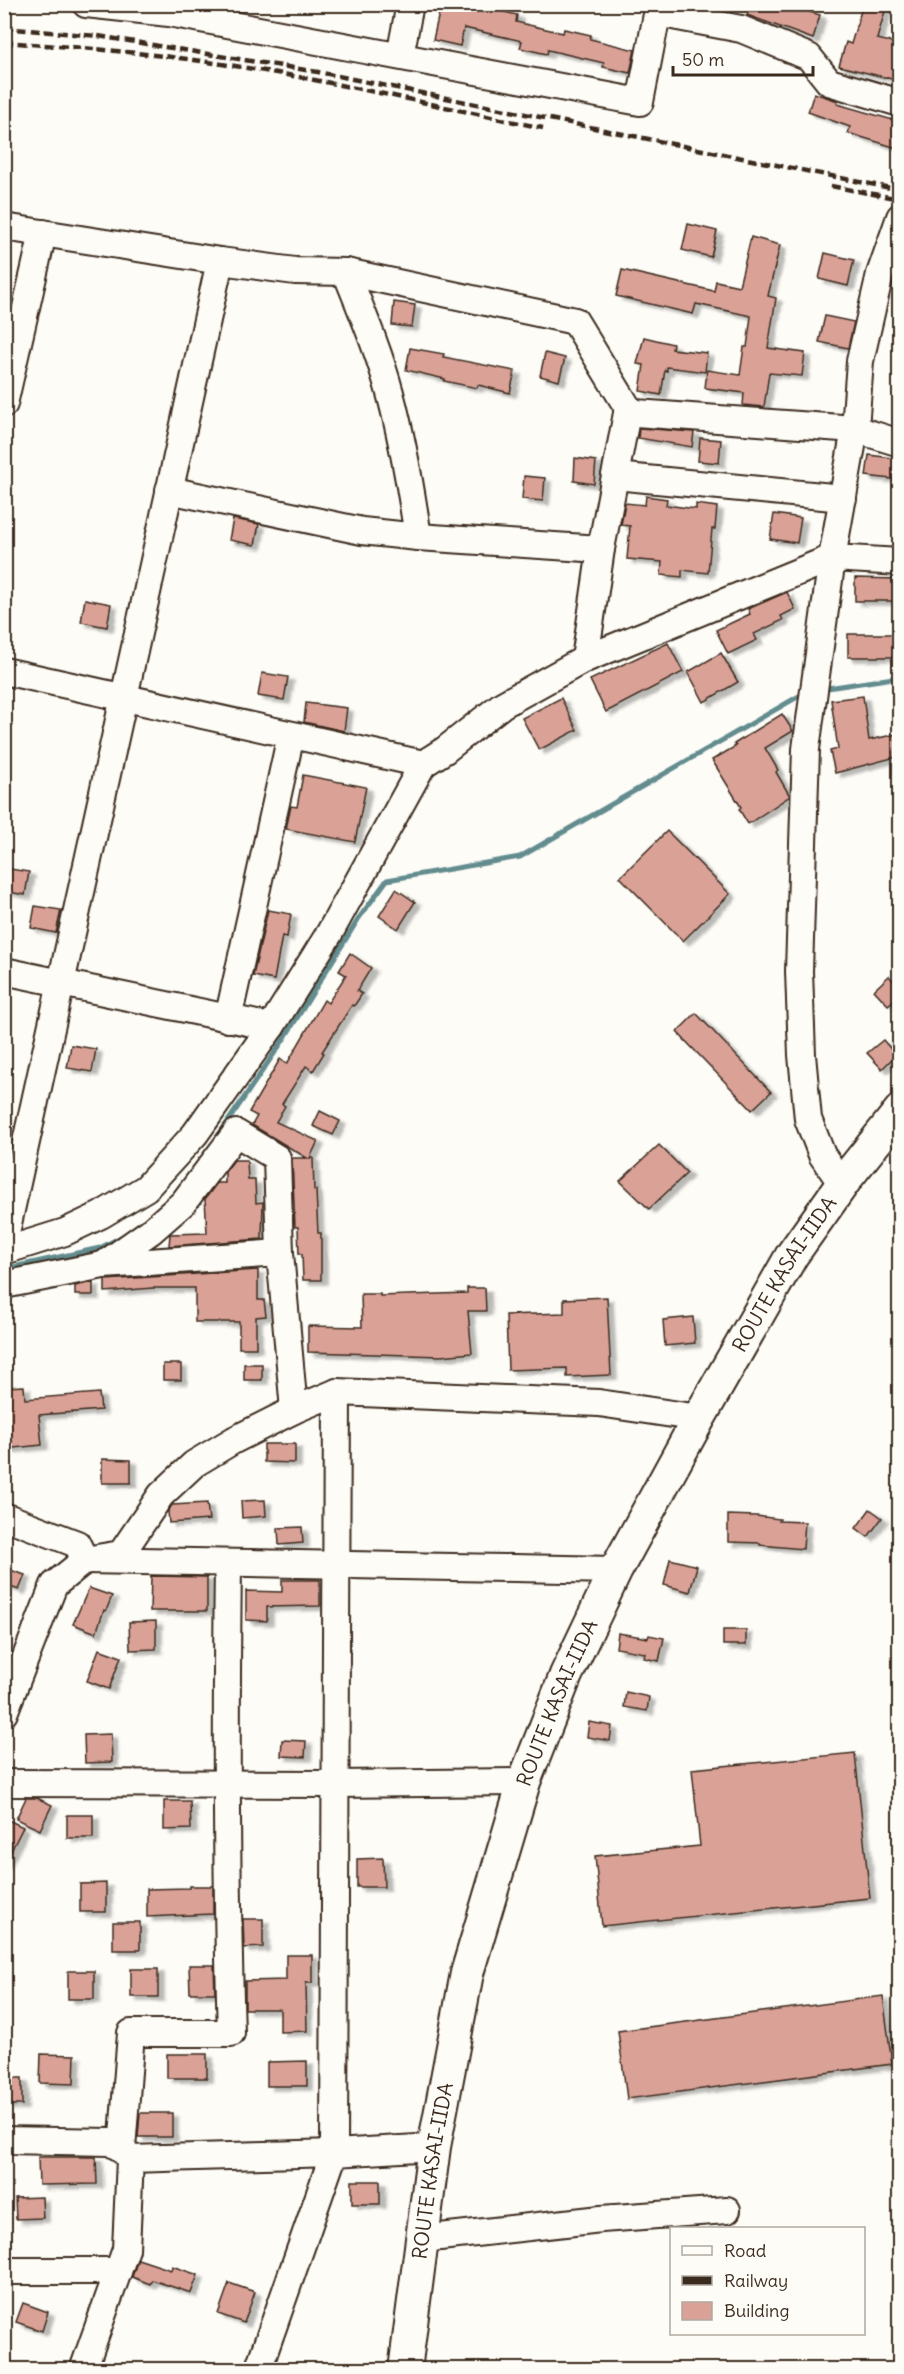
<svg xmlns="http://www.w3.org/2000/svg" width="904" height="2374" font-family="Delius,sans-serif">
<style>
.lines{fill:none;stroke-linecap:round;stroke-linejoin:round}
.stream{stroke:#638c8f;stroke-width:5}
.building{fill:#daa197;stroke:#3b2a1e;stroke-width:1.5;filter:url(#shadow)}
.minor-casing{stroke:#3b2a1e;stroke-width:30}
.major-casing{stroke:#3b2a1e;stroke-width:36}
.minor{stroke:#fdfcf7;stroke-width:26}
.major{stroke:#fdfcf7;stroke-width:32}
.rail{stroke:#3b2a1e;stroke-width:4.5;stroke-dasharray:9 4.5;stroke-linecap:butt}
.labels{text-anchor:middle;stroke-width:6;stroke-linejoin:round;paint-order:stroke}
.street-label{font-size:20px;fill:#3b2a1e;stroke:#fdfcf7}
</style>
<defs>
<filter id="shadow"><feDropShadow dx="6" dy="4" stdDeviation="1.5" flood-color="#0004"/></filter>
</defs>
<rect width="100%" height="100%" fill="#fdfcf7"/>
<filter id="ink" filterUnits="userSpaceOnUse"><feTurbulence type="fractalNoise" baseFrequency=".0167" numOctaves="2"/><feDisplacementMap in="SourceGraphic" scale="12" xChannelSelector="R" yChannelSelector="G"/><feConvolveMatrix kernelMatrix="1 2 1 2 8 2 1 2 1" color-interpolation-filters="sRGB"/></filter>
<g filter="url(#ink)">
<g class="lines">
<g class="stream">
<path d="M821,689L900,677"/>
<path d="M216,1139L284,1039L359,918L387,880L520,857L806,692"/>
<path d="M4,1269L100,1248L123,1236"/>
</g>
</g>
<g class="building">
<path d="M441,4H471L517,15L516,22L563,33L564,29L591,35L590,39L635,50L630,73L603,67L604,63L548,50L547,54L520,48L522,41L464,28L460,46L433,40Z"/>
<path d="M750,4H783L820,15L813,39L747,15Z"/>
<path d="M863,4H887L877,39L900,44V81L839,66L846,42L851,44Z"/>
<path d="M814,93L838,101L837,104L900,122V149L848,133L850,127L808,112Z"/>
<path d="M688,224L717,231L711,257L682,250Z"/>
<path d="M751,237L780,245L768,296L776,298L768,348L805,353L802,376L769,373L764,407L743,405L744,393L705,388L707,370L740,375L744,347H747L751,316L696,304L693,314L616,296L622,270L714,291L716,281L739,286Z"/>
<path d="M825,253L854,260L848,286L819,279Z"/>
<path d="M394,302L415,305L412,327L392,325Z"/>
<path d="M825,316L854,322L848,348L819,342Z"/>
<path d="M644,337L673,344L672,349L707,353L705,372L667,367V371L665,370L661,395L640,391L644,365L637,364Z"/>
<path d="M410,348L444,354L443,357L515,371L510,393L478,385L477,388L444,381L445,379L406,370Z"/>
<path d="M545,353L565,358L559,381L540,376Z"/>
<path d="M639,428L694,432L692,447L638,438Z"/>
<path d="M700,438L721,440L719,463L698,461Z"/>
<path d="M869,455L900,459V480L866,476Z"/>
<path d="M575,458L596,461L594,484L574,481Z"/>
<path d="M524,476L545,478L543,501L522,499Z"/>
<path d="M646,496L667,499L666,505L696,509V504L717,507L715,529H712L708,573L682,570V577L661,575L662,562L627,559L630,526L621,525L625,503L645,505Z"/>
<path d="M774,514L801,518L797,543L770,539Z"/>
<path d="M233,519L259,524L255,545L229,540Z"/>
<path d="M855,578L900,579V601H855Z"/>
<path d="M787,592L795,609L781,616L783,620L754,634L757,640L728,654L716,630L750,614L748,609Z"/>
<path d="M85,599L111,604L107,627L81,622Z"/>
<rect x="848" y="634" width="52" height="23"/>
<path d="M668,643L683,672L606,712L590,680Z"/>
<path d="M721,653L738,682L704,702L688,672Z"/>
<path d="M262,673L288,677L284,700L258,696Z"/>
<path d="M863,696L869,740L897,734L900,756L835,773L830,751L838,749L831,700Z"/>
<path d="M561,698L577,730L539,750L522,718Z"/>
<path d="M306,703L347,708L344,731L304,722Z"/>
<path d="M782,714L793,731L765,748L778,770L776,772L790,796L748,824L739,809L741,807L712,760L736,746L734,744Z"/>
<path d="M303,775L366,787L355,842L286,829L291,806L297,807Z"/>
<path d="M667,831L730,894L683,941L620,877Z"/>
<path d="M4,868L29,872L25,895L4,891Z"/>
<path d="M396,889L415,902L398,929L379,916Z"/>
<path d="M35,906L61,910L56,933L31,928Z"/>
<path d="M268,910L291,914L287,937L282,936L274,980L253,976Z"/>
<path d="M350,953L371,968L357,991L362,994L354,1006L352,1005L322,1052L324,1053L313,1071L306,1066L282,1104L285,1106L276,1122L318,1141L310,1158H313L314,1190H316L318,1233H321V1280H303L302,1254H299L298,1227H295L292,1158H307L252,1125L257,1116L249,1112L280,1059L287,1064L324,1000L328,1003L346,975L339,971Z"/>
<path d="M889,976L900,988V995L888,1005L874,990Z"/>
<path d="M696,1013L771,1092L752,1110L677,1032Z"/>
<path d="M883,1040L896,1055L882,1069L867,1053Z"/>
<path d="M71,1045L96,1049L92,1072L67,1068Z"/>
<path d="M320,1111L340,1121L333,1135L313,1126Z"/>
<path d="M659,1145L687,1173L649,1209L620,1181Z"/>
<path d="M234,1160H247L248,1180H255L256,1203L263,1202L262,1239L169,1246L170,1234L207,1233L205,1199L217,1183H225V1172Z"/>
<path d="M258,1270V1300H264L266,1316L256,1317V1348H239V1322H195V1288H153L105,1292V1280Z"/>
<path d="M93,1282V1295H75V1286Z"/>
<path d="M467,1288H485L486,1311H468L472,1353L441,1356L308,1352V1326L362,1327L361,1294H380V1296L467,1293Z"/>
<path d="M607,1297L611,1375L567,1377V1368L508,1370L506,1315L564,1313V1299Z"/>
<path d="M693,1317L695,1343L665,1346L663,1320Z"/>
<rect x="163" y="1364" width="18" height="16"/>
<rect x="244" y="1364" width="18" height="16"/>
<path d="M24,1386L25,1399L99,1393L101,1410L39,1415L42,1445L4,1449V1387Z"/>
<path d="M264,1444H295V1463L264,1462Z"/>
<path d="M102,1459L131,1460V1483H102Z"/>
<path d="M265,1500L266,1516L242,1518L241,1501Z"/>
<path d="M207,1503L209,1520L169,1523L168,1512L172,1505Z"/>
<path d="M870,1509L882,1518L868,1537L856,1528Z"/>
<path d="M728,1515L756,1516L780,1519L779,1521L805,1522L803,1549L760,1545V1543L728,1542Z"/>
<path d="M302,1527L303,1543L279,1545L278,1528Z"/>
<path d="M670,1559L697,1566L690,1592L664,1585Z"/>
<path d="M4,1568L25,1575L19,1590L4,1585Z"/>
<path d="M151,1576L207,1577V1611H150Z"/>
<path d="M282,1580H320V1606L267,1607V1621L246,1620V1591L282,1592Z"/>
<path d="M89,1588L112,1596L106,1611L104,1610L96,1633L73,1624Z"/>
<path d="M156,1621V1649L130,1650L129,1622Z"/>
<rect x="723" y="1630" width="23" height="15"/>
<path d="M618,1633L648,1638L649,1635L664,1638L659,1661L644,1658L645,1653L616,1648Z"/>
<path d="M99,1649L121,1657L109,1689L87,1681Z"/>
<path d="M626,1692L649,1697L647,1711L624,1707Z"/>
<path d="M589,1722L612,1726L610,1741L587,1737Z"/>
<path d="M111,1734L112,1762L85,1763L84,1735Z"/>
<path d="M282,1740L306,1741L305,1757L281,1756Z"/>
<path d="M855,1753L870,1898L602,1926L595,1856L700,1846L692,1769Z"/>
<path d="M26,1798H37L52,1805L40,1830L16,1819Z"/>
<path d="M164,1801H190L191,1829L164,1830Z"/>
<rect x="67" y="1815" width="26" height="23"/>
<path d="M4,1818L23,1827L4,1865Z"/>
<path d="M383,1858L384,1887H357V1859Z"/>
<path d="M106,1883V1912H80V1884Z"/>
<path d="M189,1886H213V1914L147,1917V1889L189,1888Z"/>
<path d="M243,1919H263V1947L244,1948Z"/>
<rect x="113" y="1922" width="27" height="28"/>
<path d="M286,1955H312V1983H306L307,2031L280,2032V2009H245V1981L286,1980Z"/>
<path d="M189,1965H214L215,1993H190Z"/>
<rect x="131" y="1969" width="27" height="28"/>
<rect x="68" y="1971" width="26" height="28"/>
<path d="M883,1996L892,2064L627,2099L618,2031Z"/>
<path d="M41,2054L75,2055L74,2084L40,2083Z"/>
<rect x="167" y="2054" width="40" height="24"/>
<path d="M307,2061V2086H267V2062Z"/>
<rect x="4" y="2078" width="18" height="27"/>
<path d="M140,2113H172V2137H138Z"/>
<path d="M38,2157H96L97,2184L39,2185Z"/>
<rect x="352" y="2181" width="28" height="23"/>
<path d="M42,2197L43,2218L16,2219L15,2198Z"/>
<path d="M138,2259L171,2270L172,2266L198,2275L191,2293L152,2280L150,2284L132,2277Z"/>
<path d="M229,2283L255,2292L244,2323L218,2314Z"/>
<path d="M23,2303L48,2312L42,2331L16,2322Z"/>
</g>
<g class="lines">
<g class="minor-casing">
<g id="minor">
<path d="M86,4L169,13L640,102L659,4"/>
<path d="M657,13L741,29L809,57L829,82L900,103"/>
<path d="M400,56L410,4"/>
<path d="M4,227L220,261L4,1242"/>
<path d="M220,261L295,271L346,272L575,321L628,408L636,413L855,429L900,443"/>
<path d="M346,272C362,312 379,352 390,393C403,441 411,489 418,537"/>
<path d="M4,404L43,233"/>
<path d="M615,476L843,498"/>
<path d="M169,490L362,531L418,537L601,549"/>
<path d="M585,659L601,549L628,408"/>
<path d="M4,671L423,764L445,750L502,705L585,659L832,558L900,562"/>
<path d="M4,971L271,1027"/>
<path d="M228,1019L291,735"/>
<path d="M842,1184L822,1155L808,1119L802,1055L799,971L806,749L832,558L855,429L860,361L880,274L900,217"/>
<path d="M4,1251L65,1232L101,1215L146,1188L195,1134L271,1027L329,934L423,764"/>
<path d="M104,1265L280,1253"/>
<path d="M4,1285L103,1265L151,1231L183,1203L236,1133L277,1158L280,1253L294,1410"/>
<path d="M4,1516L77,1544L85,1560L616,1570"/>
<path d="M4,1713L54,1585L85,1560L121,1554L161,1495L194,1464L234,1440L294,1410L337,1392L599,1403L699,1418"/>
<path d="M4,1783L336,1784L524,1782"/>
<path d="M4,2140L110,2142L122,2149L130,2159L334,2153L434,2147"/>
<path d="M122,2149L131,2033H231C226,1877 226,1720 228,1564"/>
<path d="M422,2239L601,2219L727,2210"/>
<path d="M4,2271H118"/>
<path d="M83,2370L126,2249L130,2159"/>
<path d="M258,2370L334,2153L337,1392"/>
</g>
</g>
<g class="major-casing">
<g id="major">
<path id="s1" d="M405,2370L434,2147L467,1973L524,1782L566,1675L616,1570L699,1418L792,1255L848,1176L900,1111"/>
</g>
</g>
<use href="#minor" class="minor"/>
<use href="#major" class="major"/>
<g class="rail">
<path d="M4,28L98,36L318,72L900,190"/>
<path d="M4,42C73,47 141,52 208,62C321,78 432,105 543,128"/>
<path d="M831,186L900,199"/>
</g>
</g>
</g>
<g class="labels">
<g class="street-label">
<text dy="7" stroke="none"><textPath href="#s1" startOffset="1173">ROUTE KASAI-IIDA</textPath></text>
<text dy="7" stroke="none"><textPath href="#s1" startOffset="687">ROUTE KASAI-IIDA</textPath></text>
<text dy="7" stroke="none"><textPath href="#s1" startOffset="201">ROUTE KASAI-IIDA</textPath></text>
</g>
</g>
<rect width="904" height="2374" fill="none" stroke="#fdfcf7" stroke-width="24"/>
<rect x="12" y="12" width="880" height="2350" fill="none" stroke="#3b2a1e" stroke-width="2" filter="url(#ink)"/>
<rect x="670" y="2227" width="195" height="108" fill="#fdfcf7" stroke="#afa8a0" stroke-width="1.5"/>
<rect x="682" y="2246" width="30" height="9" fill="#fdfcf7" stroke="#afa8a0" stroke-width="1.5"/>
<text x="724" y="2257" font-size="18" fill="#3b2a1e">Road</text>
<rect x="682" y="2276" width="30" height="9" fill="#3b2a1e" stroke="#afa8a0" stroke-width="1.5"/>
<text x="724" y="2287" font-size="18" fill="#3b2a1e">Railway</text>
<rect x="682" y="2302" width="30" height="18" fill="#daa197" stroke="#afa8a0" stroke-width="1.5"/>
<text x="724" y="2317" font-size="18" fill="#3b2a1e">Building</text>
<path d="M673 66v9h140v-9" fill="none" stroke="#3b2a1e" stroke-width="3"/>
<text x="682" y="66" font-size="18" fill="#3b2a1e" stroke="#fdfcf7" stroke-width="4.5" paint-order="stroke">50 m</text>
</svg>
